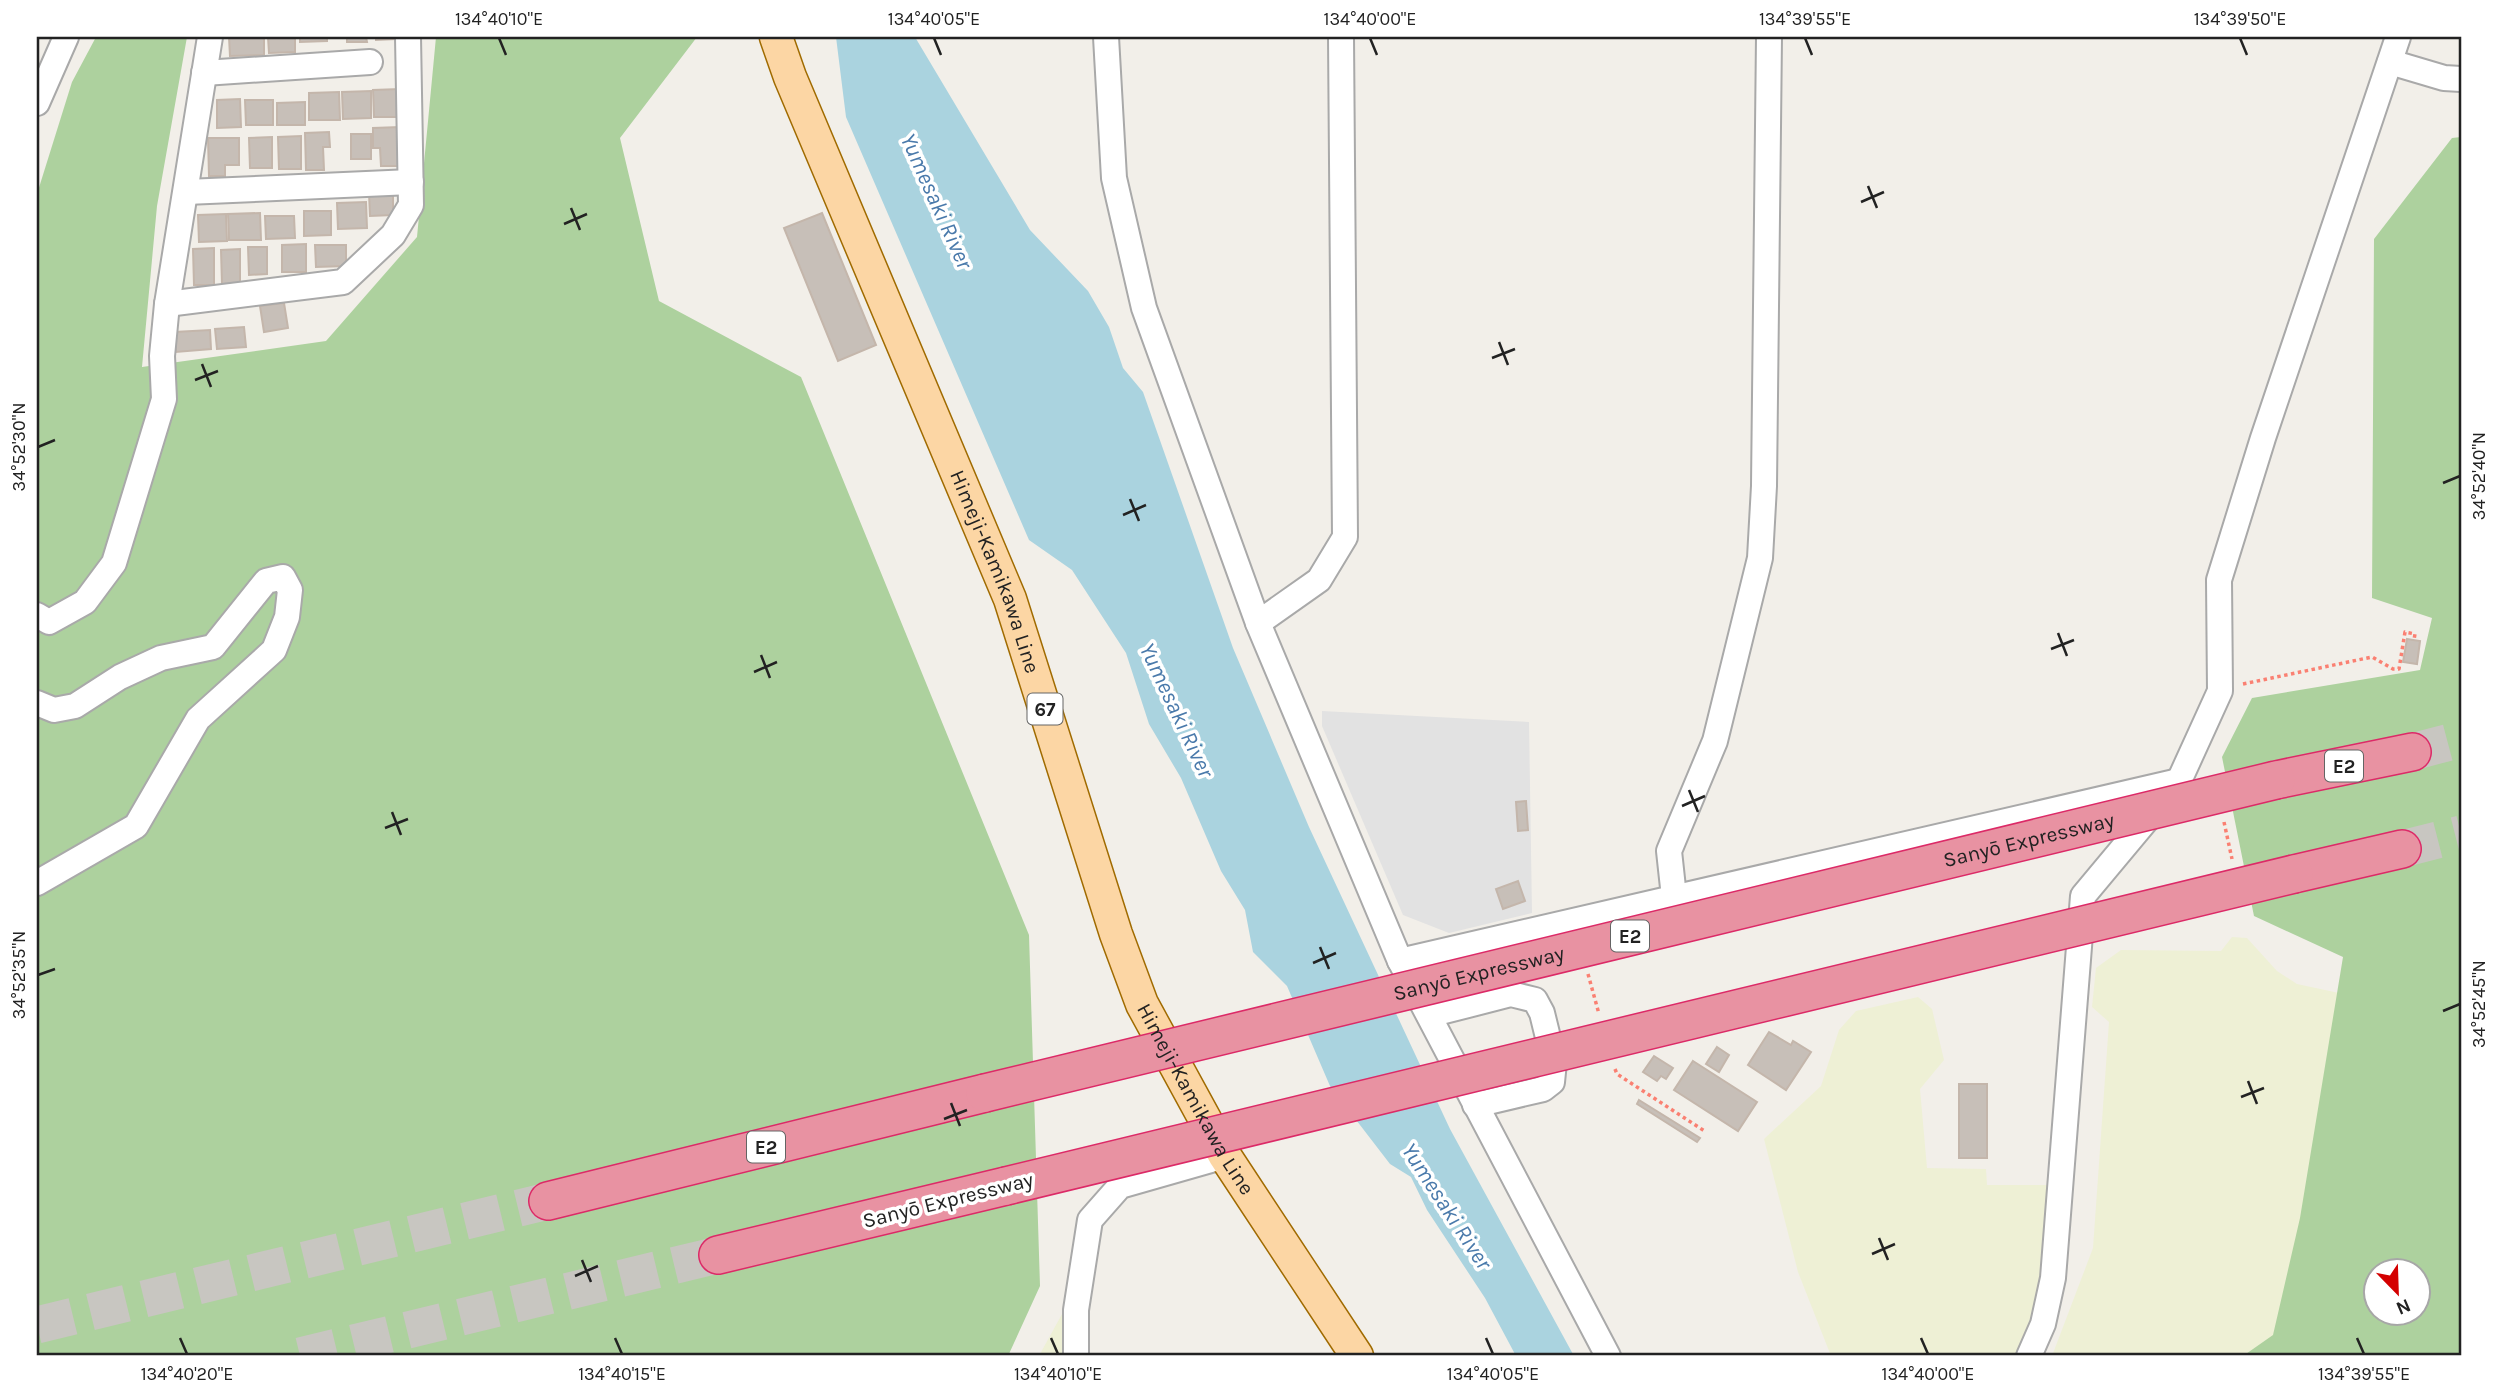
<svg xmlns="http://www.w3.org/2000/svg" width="2498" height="1393" font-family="Karla,sans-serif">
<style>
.farmland{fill:#eef0d5}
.forest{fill:#add19e;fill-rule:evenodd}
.parking{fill:#e2e2e2}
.water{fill:#aad3df}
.building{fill:#c7bfb8;stroke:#c4b6ab;stroke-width:2}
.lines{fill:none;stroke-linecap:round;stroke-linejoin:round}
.highway-tunnel{stroke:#c8c6c1;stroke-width:37;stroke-dasharray:37 18;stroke-linecap:butt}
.minor-casing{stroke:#a9a9a9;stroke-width:28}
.major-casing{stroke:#a06b00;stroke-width:35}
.highway-casing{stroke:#dc2a67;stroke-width:40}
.path{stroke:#fa8072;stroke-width:3.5;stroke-dasharray:3.5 3.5;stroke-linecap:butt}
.minor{stroke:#fff;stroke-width:24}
.major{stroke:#fcd6a4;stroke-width:32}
.highway{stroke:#e892a2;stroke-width:37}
.highway-bridge-casing{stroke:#dc2a67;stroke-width:40;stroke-linecap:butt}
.highway-bridge{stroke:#e892a2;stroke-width:37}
.ticks{fill:none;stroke:#222;stroke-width:2.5}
.labels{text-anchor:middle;stroke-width:7;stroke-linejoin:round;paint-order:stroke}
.shield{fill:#fff;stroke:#646464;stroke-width:2}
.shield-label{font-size:19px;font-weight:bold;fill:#222}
.street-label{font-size:21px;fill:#222;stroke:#fff}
.water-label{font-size:23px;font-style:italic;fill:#4a7aab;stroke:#fff}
.neatline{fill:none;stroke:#222;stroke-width:2.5}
.ticks-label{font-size:18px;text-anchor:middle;fill:#222}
</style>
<rect width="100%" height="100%" fill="#f2efe9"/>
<g class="farmland">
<path d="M2232,937L2247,938L2277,971L2297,984L2339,993L2325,1192L2276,1337L2260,1356H2052L2093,1248L2109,1022L2092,1007L2096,968L2121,950L2221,951Z"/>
<path d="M1918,997L1932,1009L1944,1060L1920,1089L1927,1168L1986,1169L1987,1185H2053L2042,1308L2019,1356H1831L1798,1272L1764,1139L1821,1086L1839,1030L1856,1011Z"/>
<path d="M1067,1305L1068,1356H1036L1040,1354Z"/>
</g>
<g class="forest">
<path d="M96,37H187L157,206L142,367L326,341L417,237L436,37H697L620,138L659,301L801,377L1029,935L1040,1286L1008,1356H37V194L72,82Z"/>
<path d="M2461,137V1356H2243L2273,1335L2300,1218L2343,957L2254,916L2222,757L2252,698L2420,670L2432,618L2372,598L2374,239L2452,138ZM2376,1270H2418V1312H2376Z"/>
</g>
<path class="parking" d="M1322,711L1529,722L1532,913L1449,933L1403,915L1322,726Z"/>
<path class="water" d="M836,37H915L1030,230L1088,291L1109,327L1123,368L1143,392L1233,648L1309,827L1450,1129L1574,1356H1516L1485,1298L1427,1210L1411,1177L1390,1164L1330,1086L1287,986L1253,952L1245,910L1221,871L1181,778L1149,724L1126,653L1072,570L1029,540L846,117Z"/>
<g class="building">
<path d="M229,37H264V55L230,56Z"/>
<path d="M268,37H295V52L269,53Z"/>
<path d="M300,37H327V41L300,42Z"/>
<path d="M347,37H366L367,42H347Z"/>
<path d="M376,37H396V39L376,40Z"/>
<path d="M400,89V117H374L373,90Z"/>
<path d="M371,91V118L343,119L342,92Z"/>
<path d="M339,92L340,120H309V93Z"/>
<path d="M240,99L241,127L217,128V100Z"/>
<path d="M245,100H273V125H246Z"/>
<path d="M305,102V125H277V103Z"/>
<path d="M400,127V166H381L380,148H373V128Z"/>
<path d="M329,132L330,147H323L324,170H306L305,133Z"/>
<rect x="351" y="134" width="20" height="25"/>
<path d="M301,136V169H279L278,137Z"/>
<path d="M272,137V168H250L249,138Z"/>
<path d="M208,138H239V165H225V176H209Z"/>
<path d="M369,193H393V215L370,216Z"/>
<path d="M366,202L367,228L338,229L337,203Z"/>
<path d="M304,211H331V235L304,236Z"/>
<path d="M260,213L261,240H229L228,214Z"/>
<path d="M822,213L876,345L838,361L784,228Z"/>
<path d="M226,214L227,241L199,242L198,215Z"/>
<path d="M265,216H294L295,238L266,239Z"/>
<path d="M306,244V272H282V245Z"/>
<path d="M315,245H346V266L316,267Z"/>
<path d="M248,247H267V274L249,275Z"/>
<path d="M214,248V285H194L193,249Z"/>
<path d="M240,249V283L222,284L221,250Z"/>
<path d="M284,303L288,328L264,332L260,306Z"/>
<path d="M244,327L246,347L217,349L215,329Z"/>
<path d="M210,330L211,349L176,352L175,332Z"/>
<path d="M2407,639L2420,641L2417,664L2403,662Z"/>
<path d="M1526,801L1528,830L1518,831L1516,802Z"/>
<path d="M1518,881L1525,901L1503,909L1496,889Z"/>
<path d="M1769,1032L1791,1045L1793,1041L1811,1052L1786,1090L1748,1065Z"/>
<path d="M1717,1047L1729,1055L1719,1072L1706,1064Z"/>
<path d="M1654,1056L1673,1068L1666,1079L1661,1076L1657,1081L1643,1072Z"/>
<path d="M1693,1061L1757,1102L1738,1131L1674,1090Z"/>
<rect x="1959" y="1084" width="28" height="74"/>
<path d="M1639,1100L1700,1138L1697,1142L1637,1104Z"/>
</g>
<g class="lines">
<g class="highway-tunnel">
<path d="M2412,752L2461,739"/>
<path d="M2402,849L2461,834"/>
<path d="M37,1325L548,1201"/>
<path d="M300,1356L718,1255"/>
</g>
<g class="minor-casing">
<g id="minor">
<path d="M1106,37L1114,178L1144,308L1258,623L1400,961L1608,1356"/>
<path d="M2390,62L2444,78L2461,79"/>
<path d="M204,73L370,62"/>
<path d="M37,103L66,37"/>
<path d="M186,192L411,182"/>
<path d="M167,304L343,282L393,235L411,205L408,37"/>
<path d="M37,615L49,622L85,602L114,563L164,399L162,356L167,304L210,37"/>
<path d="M1258,623L1319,580L1345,537L1341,37"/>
<path d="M37,703L54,710L75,706L120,677L161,658L213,647L266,581L283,577L290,590L287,617L274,650L198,719L136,826L37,883"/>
<path d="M1674,897L1669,851L1715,741L1760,558L1764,486L1769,37"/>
<path d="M1400,961L2179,781"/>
<path d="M1429,1015L1511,994L1535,1000L1542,1013L1554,1062L1552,1082L1543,1089L1475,1105"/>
<path d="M1076,1356V1310L1090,1220L1120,1186L1225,1156"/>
<path d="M2029,1356L2043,1324L2053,1278L2083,896L2179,781L2220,691L2219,580L2263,438L2398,37"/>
</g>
</g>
<g class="major-casing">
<g id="major">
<path id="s1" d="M776,37L790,77L1010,599L1116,934L1142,1004L1225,1156L1357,1356"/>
</g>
</g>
<g class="highway-casing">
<g id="highway">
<path d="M2276,780L2412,752"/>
<path d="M2294,874L2402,849"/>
<path d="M548,1201L985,1093"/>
<path d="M718,1255L1006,1186"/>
</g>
</g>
<g class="path">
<path d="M2243,684L2372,657L2393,669H2399L2405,632L2415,634L2414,640"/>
<path d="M2224,822L2232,859"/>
<path d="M1588,974L1599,1014"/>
<path d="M1615,1069L1617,1074L1706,1132"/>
</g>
<use href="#minor" class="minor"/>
<use href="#major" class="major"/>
<use href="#highway" class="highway"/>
<g class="highway-bridge-casing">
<g id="highway-bridge">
<path id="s2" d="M985,1093L2276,780"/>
<path d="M1006,1186L2294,874"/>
</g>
</g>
<use href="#highway-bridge" class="highway-bridge"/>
</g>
<path class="ticks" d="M499,38L506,55M934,38L941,55M1370,38L1377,55M1805,38L1812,55M2240,38L2247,55M1868,186L1877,208M1861,202L1884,192M571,208L580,230M564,224L587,214M1499,342L1508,365M1492,358L1515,349M202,364L211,387M195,380L218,371M38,447L55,440M2443,483L2460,476M1130,499L1139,521M1123,515L1146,505M2058,633L2067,656M2051,649L2074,640M761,655L770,678M754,672L777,662M1689,790L1698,812M1682,806L1705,796M392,812L401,835M385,828L408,819M1320,947L1329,969M1313,963L1336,953M38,975L55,969M2443,1011L2460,1004M2248,1081L2257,1104M2241,1097L2264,1088M951,1103L960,1126M944,1119L967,1110M1879,1238L1888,1260M1872,1254L1895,1244M582,1260L591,1282M575,1276L598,1266M180,1338L187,1354M615,1338L622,1354M1051,1338L1058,1354M1486,1338L1493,1354M1921,1338L1928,1354M2357,1338L2364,1354"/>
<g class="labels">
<g class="shield">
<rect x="1027.5" y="693.5" width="35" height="31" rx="5"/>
<rect x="2325" y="750.5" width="38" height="31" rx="5"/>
<rect x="1611" y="920.5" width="38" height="31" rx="5"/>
<rect x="747" y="1131.5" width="38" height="31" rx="5"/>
</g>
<g class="shield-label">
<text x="1045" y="716">67</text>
<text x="2344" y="773">E2</text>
<text x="1630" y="943">E2</text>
<text x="766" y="1154">E2</text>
</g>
<g class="street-label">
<text dy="7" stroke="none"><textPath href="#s1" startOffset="578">Himeji-Kamikawa Line</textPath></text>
<text dy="7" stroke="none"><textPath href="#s2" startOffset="1074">Sanyō Expressway</textPath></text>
<text dy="7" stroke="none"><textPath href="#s2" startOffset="508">Sanyō Expressway</textPath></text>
<text dy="7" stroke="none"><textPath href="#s1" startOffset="1144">Himeji-Kamikawa Line</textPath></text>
<text transform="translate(948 1200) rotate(-14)" y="7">Sanyō Expressway</text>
</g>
<g class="water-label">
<text transform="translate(937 201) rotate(66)" y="8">Yumesaki River</text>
<text transform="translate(1177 710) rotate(65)" y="8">Yumesaki River</text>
<text transform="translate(1447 1206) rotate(57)" y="8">Yumesaki River</text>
</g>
</g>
<rect width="2498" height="1393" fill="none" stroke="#ffffff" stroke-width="77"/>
<g transform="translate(2397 1292) rotate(157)"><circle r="33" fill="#ffffff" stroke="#a7a7a7" stroke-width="2"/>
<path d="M0-5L12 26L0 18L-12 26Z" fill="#d40000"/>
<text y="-10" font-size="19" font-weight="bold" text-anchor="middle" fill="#222222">N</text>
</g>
<rect x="38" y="38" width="2422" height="1316" class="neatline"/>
<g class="ticks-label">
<text x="499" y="25">134°40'10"E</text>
<text x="934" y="25">134°40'05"E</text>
<text x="1370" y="25">134°40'00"E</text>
<text x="1805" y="25">134°39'55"E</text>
<text x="2240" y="25">134°39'50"E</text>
<text transform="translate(19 447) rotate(-90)" y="6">34°52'30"N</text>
<text transform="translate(2479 476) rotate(-90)" y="6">34°52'40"N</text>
<text transform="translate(19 975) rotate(-90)" y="6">34°52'35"N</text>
<text transform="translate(2479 1004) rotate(-90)" y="6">34°52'45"N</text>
<text x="187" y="1380">134°40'20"E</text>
<text x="622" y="1380">134°40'15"E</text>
<text x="1058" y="1380">134°40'10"E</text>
<text x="1493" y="1380">134°40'05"E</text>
<text x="1928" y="1380">134°40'00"E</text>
<text x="2364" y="1380">134°39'55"E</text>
</g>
</svg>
